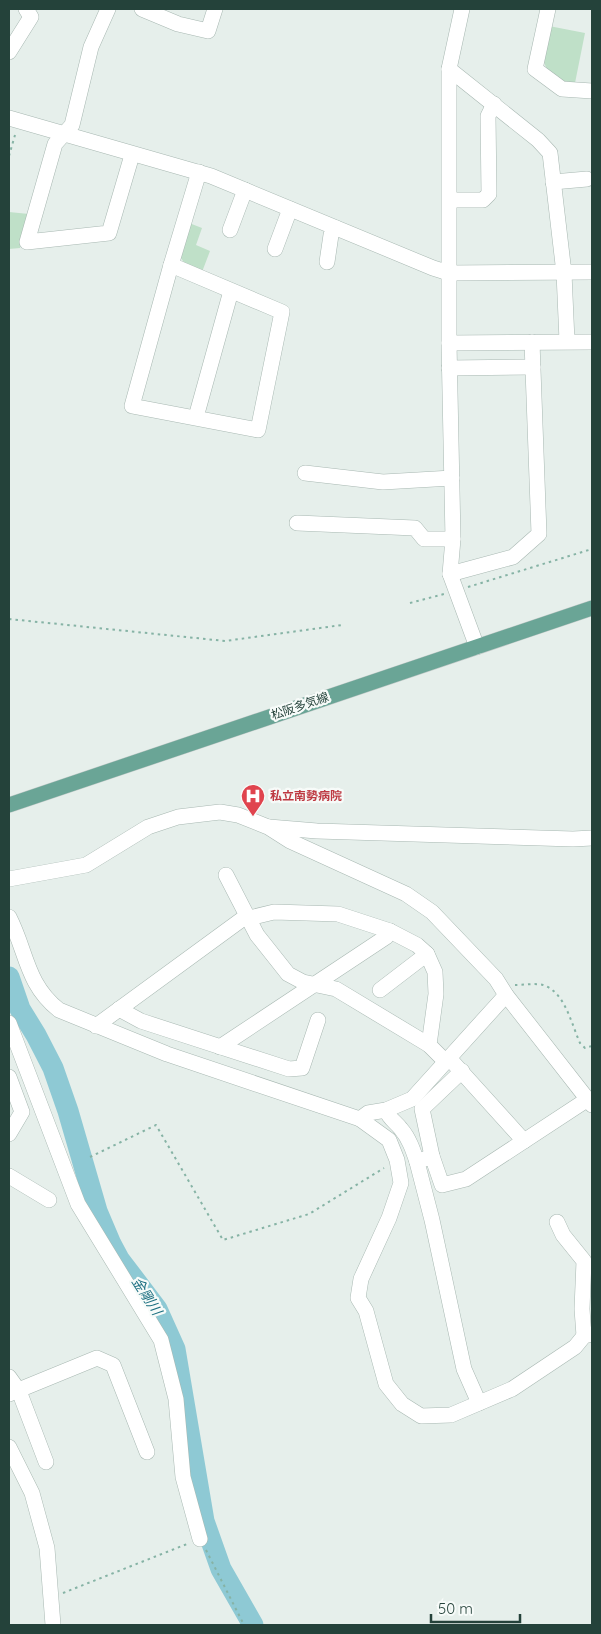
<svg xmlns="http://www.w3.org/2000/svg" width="601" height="1634" font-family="Quicksand,'Noto Sans JP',sans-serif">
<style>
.green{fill:#bfe0c8}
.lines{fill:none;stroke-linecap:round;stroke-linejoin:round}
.river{stroke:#8ec9d4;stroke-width:21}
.minor-casing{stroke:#a8b8b2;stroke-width:16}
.major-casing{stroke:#c2cac8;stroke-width:16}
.path{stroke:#86b3a5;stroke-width:2;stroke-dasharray:2.5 4;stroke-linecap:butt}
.minor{stroke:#fff;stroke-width:15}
.major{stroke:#6aa596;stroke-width:15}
.labels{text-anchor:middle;stroke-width:4.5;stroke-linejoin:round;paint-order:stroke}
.street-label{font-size:12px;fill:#24423a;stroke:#f7fbf9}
.health-label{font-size:12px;font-weight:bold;fill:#be3a42;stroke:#f7fbf9;text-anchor:start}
.water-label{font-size:14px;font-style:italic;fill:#1c6f80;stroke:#f7fbf9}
</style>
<rect width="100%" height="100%" fill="#e6efeb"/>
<g class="green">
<path d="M549,26L585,33L575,83C566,83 561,80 554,75C536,64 546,44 549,26Z"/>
<path d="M9,212L29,214L20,248L9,249Z"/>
<path d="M189,223L202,228L196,245L210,251L202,272L187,267L179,255Z"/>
</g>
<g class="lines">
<path class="river" d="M9,977L20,1009L36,1035L53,1068L68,1111L97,1211L111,1244L119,1259L157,1309L175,1349L204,1521L221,1569L253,1625"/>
<g class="minor-casing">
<g id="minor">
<path d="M108,9L91,47L72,125L55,144L27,242L109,233L132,155"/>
<path d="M142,9L178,24L208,31L215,9"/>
<path d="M462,9L449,69V343L453,539L450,574L477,647"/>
<path d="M548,9L535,69L562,89L592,91"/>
<path d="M9,52L31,17L26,9"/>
<path d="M449,69L538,140L550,153L564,273L567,341"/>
<path d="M9,118L211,176L433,268L449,273L592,272"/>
<path d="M553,182L587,179"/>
<path d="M450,200H483L489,194L488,116L494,104"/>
<path d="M230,230L245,190"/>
<path d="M275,249L290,209"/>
<path d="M327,262L331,235L336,228"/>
<path d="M171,265L282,312L258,430L132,406Z"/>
<path d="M171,265L199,172"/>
<path d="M449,343L592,342"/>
<path d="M449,368L533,367"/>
<path d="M196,417L231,291"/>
<path d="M305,473L383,482L452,478"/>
<path d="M297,523L415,528L424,539H453"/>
<path d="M450,574L513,557L539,534L532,342"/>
<path d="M269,827L317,831L573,839L592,838"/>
<path d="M226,875L257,935L288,974L303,982L336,989L429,1045"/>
<path d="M9,879L86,865L148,827L178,817L220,812L238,815L268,827L290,841L406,894L432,912L496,979L506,995L592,1105"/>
<path d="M9,917C27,952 26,984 59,1010L167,1054L360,1119L389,1140L397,1160L401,1183L389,1218L361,1279L358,1298L366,1311L386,1384L402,1404L421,1416L451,1415L512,1389L575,1347L584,1336L592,1334"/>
<path d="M380,990L427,954"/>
<path d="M119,1009L141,1021L289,1069L302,1068L318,1020"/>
<path d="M9,1023L78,1204L161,1340L176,1399L183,1477L200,1539"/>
<path d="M96,1026L241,920L274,912L338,914L390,931L417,945L427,954L435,972L436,994L429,1045L446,1062"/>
<path d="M220,1047L386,937L390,931"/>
<path d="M449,1058L524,1141"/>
<path d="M9,1077L22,1112L9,1134"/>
<path d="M386,1110C389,1119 396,1122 401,1129C409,1138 413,1150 417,1162"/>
<path d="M360,1119L368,1113L386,1110L412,1099L506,995"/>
<path d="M432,1156L422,1109L462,1071"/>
<path d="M9,1176L49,1200"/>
<path d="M557,1222L563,1235L584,1261L582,1309L584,1336"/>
<path d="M9,1377L19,1391L46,1462"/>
<path d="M9,1394L97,1358L113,1365L147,1452"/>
<path d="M479,1403L464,1369L432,1220L417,1162L432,1156L442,1185L466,1179L588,1099"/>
<path d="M9,1447L32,1493L47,1548L53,1625"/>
</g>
</g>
<g class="major-casing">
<path id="major" d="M9,805L592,608"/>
</g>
<g class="path">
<path d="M9,156L15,135"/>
<path d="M468,587L592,549"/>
<path d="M410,603L444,594"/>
<path d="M9,619L225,641L342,625"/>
<path d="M515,985C523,985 535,983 543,985C565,992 571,1023 580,1043L585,1048L592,1046"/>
<path d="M90,1157L156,1125L223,1240L309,1214L384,1168"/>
<path d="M206,1550L244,1625"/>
<path d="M63,1593L187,1544"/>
</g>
<use href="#minor" class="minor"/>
<use href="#major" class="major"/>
</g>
<defs>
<g id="hospital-pin" transform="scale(1.25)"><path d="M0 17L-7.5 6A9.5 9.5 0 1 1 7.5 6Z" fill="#e0444e" stroke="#f7fbf9"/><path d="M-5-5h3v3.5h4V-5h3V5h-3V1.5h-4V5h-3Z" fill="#fff"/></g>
</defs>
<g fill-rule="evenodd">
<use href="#hospital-pin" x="253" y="796"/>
</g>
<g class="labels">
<g class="street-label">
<text transform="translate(300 706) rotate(-19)" y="4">松阪多気線</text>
</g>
<g class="health-label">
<text x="270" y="800">私立南勢病院</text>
</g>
<g class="water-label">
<text transform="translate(147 1296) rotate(57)" y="5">金剛川</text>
</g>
</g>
<rect width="601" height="1634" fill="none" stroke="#24423a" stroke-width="20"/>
<path d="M431 1614v8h89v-8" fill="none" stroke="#24423a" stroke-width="2.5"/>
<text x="438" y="1614" font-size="15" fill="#24423a" stroke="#f7fbf9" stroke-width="4" paint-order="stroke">50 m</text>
</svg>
